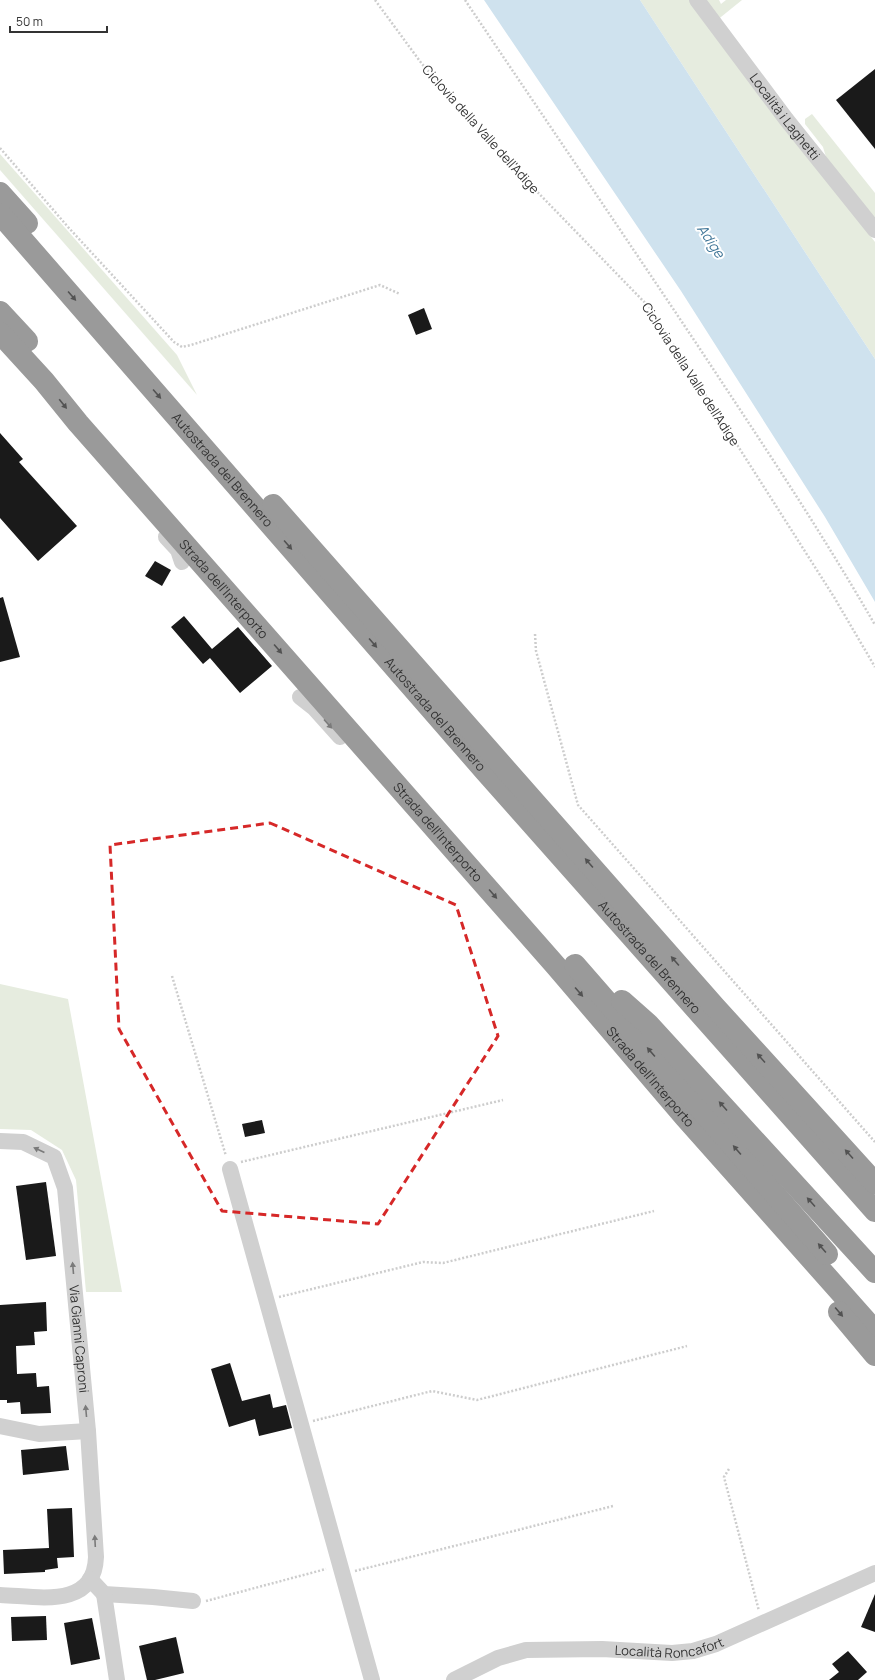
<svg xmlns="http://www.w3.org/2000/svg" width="875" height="1680" font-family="Manrope,sans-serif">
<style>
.green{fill:#e6ecdf}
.water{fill:#cfe2ee}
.building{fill:#1a1a1a}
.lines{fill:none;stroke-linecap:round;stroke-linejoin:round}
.path{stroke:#cdcdcd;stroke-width:2.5;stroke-dasharray:2 2;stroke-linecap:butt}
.minor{stroke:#d0d0d0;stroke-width:16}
.highway{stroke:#9a9a9a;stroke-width:22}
.oneway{fill:#525252}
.oneway2{fill:#7a7a7a}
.marked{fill:none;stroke:#d62828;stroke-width:3;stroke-dasharray:8 5;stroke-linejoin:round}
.labels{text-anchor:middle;stroke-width:4;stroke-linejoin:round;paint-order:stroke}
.street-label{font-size:13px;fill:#333;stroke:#fff}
.water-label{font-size:14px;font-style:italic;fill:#3f7597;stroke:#fff}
</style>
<rect width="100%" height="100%" fill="#fff"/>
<g class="green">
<path d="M640,0H692L745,74L875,242V359Z"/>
<path d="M702,0H719L721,4L726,0H742L716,21Z"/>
<path d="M812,114L875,193V220L826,157L823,147L805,124V119Z"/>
<path d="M0,154L177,355L197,395L0,170Z"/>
<path d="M0,984L68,999L122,1292H86L76,1180L62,1150L31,1130L0,1129Z"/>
</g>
<path class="water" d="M484,0H640L875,359V602L825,517L681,291Z"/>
<g class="building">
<path d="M875,69V149L836,100Z"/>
<path d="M424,308L432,329L416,335L408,315Z"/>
<path d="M0,433L23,459L19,462L77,526L38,561L0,518Z"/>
<path d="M155,561L171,570L162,586L145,576Z"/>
<path d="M3,597L20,657L0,662V598Z"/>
<path d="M184,616L212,649L238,627L272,666L240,693L210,658L203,664L171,627Z"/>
<path d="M262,1120L265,1133L245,1137L242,1124Z"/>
<path d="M46,1182L56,1256L26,1260L16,1186Z"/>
<path d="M46,1302L47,1331L34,1332L35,1345L16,1346L17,1374L36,1373L37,1387L49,1386L51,1413L21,1414L20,1402L7,1403V1400H0V1305Z"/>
<path d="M230,1363L242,1401L270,1394L273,1408L286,1405L292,1428L259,1436L255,1419L229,1427L211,1369Z"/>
<path d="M66,1446L69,1470L23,1475L21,1450Z"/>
<path d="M72,1508L74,1557L57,1558L58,1568L45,1570V1572L4,1574L3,1550L49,1548L47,1509Z"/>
<path d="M875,1594V1632L861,1627Z"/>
<path d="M46,1616L47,1640L12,1641L11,1617Z"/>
<path d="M92,1618L100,1659L71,1665L64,1623Z"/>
<path d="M176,1637L184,1673L155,1680H147L139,1646Z"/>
<path d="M848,1651L867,1672L858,1680H829L839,1672L832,1664Z"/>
</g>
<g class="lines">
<g class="path">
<path d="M375,0L422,64L519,173L650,308L834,597L875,667"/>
<path d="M465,0C543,116 622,232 700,349C760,440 821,531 875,625"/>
<path d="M0,148L68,227L174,342L182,347L191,345L380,285L400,294"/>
<path d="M535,634L536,651L578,805L875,1142"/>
<path d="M172,976L226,1156"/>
<path d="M241,1162L503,1100"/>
<path d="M279,1297L423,1262L443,1263L654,1211"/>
<path d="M313,1421L432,1391L477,1400L687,1346"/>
<path d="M729,1469L724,1477L759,1611"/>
<path d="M355,1571L613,1506"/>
<path d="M206,1601L326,1569"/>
</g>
<g class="minor">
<path id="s1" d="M697,0L786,119L875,230"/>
<path d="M166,537L178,550L182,562"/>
<path d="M300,697L314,708L340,737"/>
<path id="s2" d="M0,1141L23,1142L54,1157L65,1188L88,1431L96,1557C94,1610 36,1596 0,1595"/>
<path d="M230,1169L372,1680"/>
<path d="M0,1426L39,1434L88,1431"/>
<path d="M90,1579L104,1594L153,1597L193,1601"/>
<path d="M104,1594L117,1680"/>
<path id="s3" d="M454,1680L498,1658L526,1650L602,1649L672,1653L693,1651L716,1644L875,1573"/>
</g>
<g class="highway">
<path d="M0,193L27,223"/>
<path id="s4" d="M0,214L485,771L875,1211"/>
<path d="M0,312L27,341"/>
<path id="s5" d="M0,333L44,381L78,423L556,966L685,1117L875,1331"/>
<path d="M273,505L715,1007L875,1183"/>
<path d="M575,965L827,1254"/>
<path d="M622,1001L648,1024L875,1272"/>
<path d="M839,1312L875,1355"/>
</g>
</g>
<defs><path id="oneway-solid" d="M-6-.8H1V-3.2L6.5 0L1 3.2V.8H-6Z"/></defs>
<g class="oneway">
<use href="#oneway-solid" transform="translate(72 296) rotate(49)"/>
<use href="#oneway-solid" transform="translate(157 394) rotate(49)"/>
<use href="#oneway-solid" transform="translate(63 404) rotate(51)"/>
<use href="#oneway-solid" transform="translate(288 545) rotate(49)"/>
<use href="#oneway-solid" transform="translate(373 643) rotate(49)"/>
<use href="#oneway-solid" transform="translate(278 649) rotate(49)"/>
<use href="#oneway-solid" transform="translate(589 863) rotate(-131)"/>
<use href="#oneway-solid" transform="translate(493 894) rotate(49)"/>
<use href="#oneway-solid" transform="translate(675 961) rotate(-131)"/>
<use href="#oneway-solid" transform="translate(579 992) rotate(49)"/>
<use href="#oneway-solid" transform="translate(651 1052) rotate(-131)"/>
<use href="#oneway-solid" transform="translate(761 1058) rotate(-132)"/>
<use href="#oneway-solid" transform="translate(723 1106) rotate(-132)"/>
<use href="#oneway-solid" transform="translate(737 1150) rotate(-131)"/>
<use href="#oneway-solid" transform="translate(849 1154) rotate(-132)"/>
<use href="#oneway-solid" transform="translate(811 1202) rotate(-132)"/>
<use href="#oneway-solid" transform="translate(822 1248) rotate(-131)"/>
<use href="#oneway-solid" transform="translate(839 1312) rotate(50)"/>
</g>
<g class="oneway2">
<use href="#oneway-solid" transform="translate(328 724) rotate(48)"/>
<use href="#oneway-solid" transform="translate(39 1150) rotate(-155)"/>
<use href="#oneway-solid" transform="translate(73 1268) rotate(-95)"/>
<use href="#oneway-solid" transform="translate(86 1411) rotate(-95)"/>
<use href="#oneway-solid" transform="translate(95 1541) rotate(-93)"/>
</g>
<path class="marked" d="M270,823L456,905L498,1036L378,1224L222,1211L119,1029L110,845Z"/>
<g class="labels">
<g class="street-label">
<text dy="5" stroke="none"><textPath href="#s1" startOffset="146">Località i Laghetti</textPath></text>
<text transform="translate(481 129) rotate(48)" y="5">Ciclovia della Valle dell'Adige</text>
<text transform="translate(691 374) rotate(57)" y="5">Ciclovia della Valle dell'Adige</text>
<text dy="5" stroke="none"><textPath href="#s4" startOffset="339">Autostrada del Brennero</textPath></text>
<text dy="5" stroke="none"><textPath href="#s5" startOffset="340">Strada dell'Interporto</textPath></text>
<text dy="5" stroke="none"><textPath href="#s4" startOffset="663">Autostrada del Brennero</textPath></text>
<text dy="5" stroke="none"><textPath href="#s5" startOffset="664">Strada dell'Interporto</textPath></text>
<text dy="5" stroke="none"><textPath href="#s4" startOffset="987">Autostrada del Brennero</textPath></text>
<text dy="5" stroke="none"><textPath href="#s5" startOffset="988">Strada dell'Interporto</textPath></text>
<text dy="5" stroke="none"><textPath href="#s2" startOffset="242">Via Gianni Caproni</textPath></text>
<text dy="5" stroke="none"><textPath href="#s3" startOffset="222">Località Roncafort</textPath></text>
</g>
<g class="water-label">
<text transform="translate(711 241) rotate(56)" y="5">Adige</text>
</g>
</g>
<path d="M10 26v6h97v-6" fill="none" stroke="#333333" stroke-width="2"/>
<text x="16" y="26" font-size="12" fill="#333333" stroke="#ffffff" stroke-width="3" paint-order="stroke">50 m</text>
</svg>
